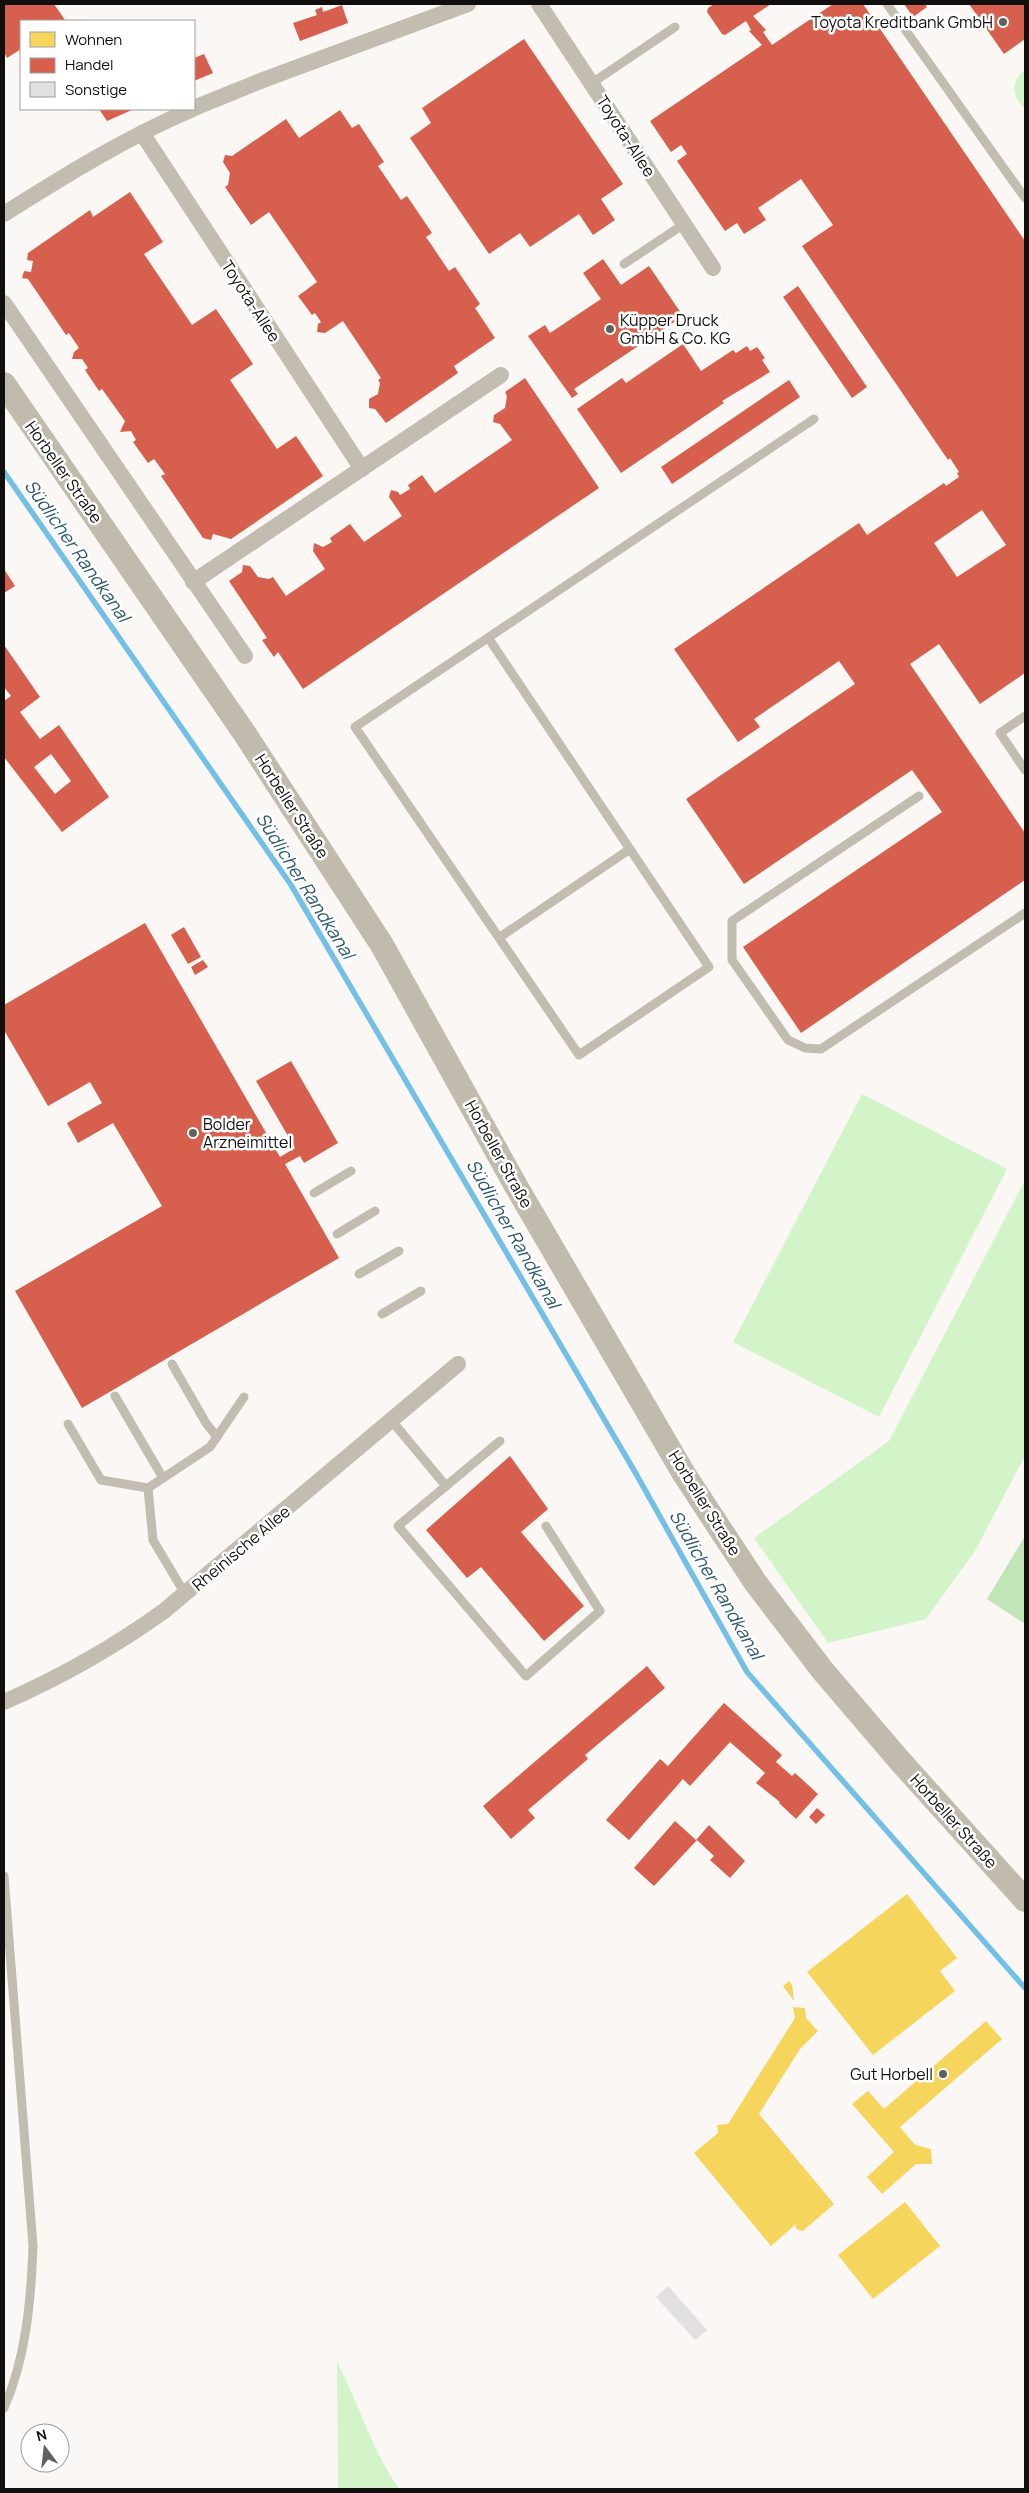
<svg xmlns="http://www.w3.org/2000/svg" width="1029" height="2493" font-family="Manrope,sans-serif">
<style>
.green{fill:#d3f4c9}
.forest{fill:#c2e5b7}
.homes{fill:#f6d55c}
.shops{fill:#d6604d;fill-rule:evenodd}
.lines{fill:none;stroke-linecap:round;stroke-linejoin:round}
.stream{stroke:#72c0e6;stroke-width:5.5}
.building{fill:#e2e0de}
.lane{stroke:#c2bdb0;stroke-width:9}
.street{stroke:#c2bdb0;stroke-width:16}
.secondary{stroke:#c1bbae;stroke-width:24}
.poi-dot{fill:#62605e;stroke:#fff;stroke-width:2}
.labels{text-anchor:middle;stroke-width:5;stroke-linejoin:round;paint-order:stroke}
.poi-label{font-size:16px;fill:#100f0d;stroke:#fff;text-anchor:end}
.street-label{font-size:16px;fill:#100f0d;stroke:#fff}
.water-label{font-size:18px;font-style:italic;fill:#2c5870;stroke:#fff}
</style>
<rect width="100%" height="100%" fill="#faf7f5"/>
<g class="green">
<path d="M1025,70V109C1012,98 1010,80 1025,70Z"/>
<path d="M862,1094L1007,1169L879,1417L733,1342Z"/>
<path d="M1025,1180V1456L975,1551L926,1619L828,1643L754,1538L889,1441Z"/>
<path d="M337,2362C359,2404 372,2450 399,2489H338Z"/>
</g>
<path class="forest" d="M1025,1536V1624L987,1599Z"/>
<g class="homes">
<path d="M907,1894L957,1958L940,1971L955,1991L873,2055L807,1972Z"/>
<path d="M789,1981L792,1985L794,2001L783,1986Z"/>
<path d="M793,2007L805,2008L806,2018L818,2031L800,2049L759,2114L834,2204L803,2231L796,2229V2224L771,2246L694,2153L718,2133L717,2125L728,2124L795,2018Z"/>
<path d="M986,2021L1002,2039L900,2127L915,2145L931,2149L932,2164H916L882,2194L867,2177L894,2152L852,2104L868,2091L884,2109Z"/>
<path d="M905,2202L940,2246L873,2299L838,2255Z"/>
</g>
<g class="shops">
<path d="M4,4H54L65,20L21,21V49L7,58L4,52Z"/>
<path d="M714,4H771L753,16L766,30L763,32L772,45L833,4H863L1025,241V673L980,704L939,644L910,664L1025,833V880L801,1033L743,947L942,812L912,770L744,884L686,799L855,684L839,661L754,719L760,727L738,742L674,649L859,523L867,535L944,483L946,486L959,477L957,473L959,472L950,458L948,460L802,246L833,225L801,179L758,208L766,220L744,234L737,223L725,231L677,161L687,154L681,145L671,152L650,121L762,45L749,31L751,30L746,21L725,35L722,34L707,12L708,8ZM982,510L1006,545L957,577L934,543Z"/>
<path d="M904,4H925L927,7L913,17Z"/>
<path d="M969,4H1025V39L1004,54Z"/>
<path d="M342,5L348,23L300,41L293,23L317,15L315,10L322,7L323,12Z"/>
<path d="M524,39L623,184L601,199L615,220L593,235L579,214L530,247L520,233L489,254L410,138L431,123L422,108Z"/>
<path d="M204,54L213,73L194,81V58Z"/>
<path d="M99,109H134L107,121Z"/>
<path d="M340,110L352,128L359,124L384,162L378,166L401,200L407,196L432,233L426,237L449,271L455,267L480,304L475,308L495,338L454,366L458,373L386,423L375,409L369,408V399L378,394L380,383L378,380L381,378L343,321L325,333L317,332L318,324L321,322L315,313L312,315L298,296L317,282L269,212L251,225L225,187L228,185L230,173L223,162L225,155L232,156L286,119L299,138Z"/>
<path d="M130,192L163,242L144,254L192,325L216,309L253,364L230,380L277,449L296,436L323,476L231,539L213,534L211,540L203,538L161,476L165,474L154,459L148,463L133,442L136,440L131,431L120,432L125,421L102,389L99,391L85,370L88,368L82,359H72L74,352L79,348L69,333L66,335L28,279L22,278L24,271L31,272L33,261L27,260L28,253L90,210L93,217Z"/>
<path d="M603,259L621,285L649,266L683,316L574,389L578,394L572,398L528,336L545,325L550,333L601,299L583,273Z"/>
<path d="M798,286L867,387L852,398L783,297Z"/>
<path d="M683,344L701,371L733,350L736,353L747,346L750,351L757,347L765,358L762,360L770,372L722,401L724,403L621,473L577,409L622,378L626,383Z"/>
<path d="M525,378L599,488L303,689L278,652L274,657L262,640L267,638L229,581L242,572L243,565L250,566L258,577L269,579L273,577L286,596L325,569L313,551L314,543L323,547L332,542L330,538L350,524L364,542L396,520L402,516L389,497L391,490L398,492L400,495L410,489L408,485L422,475L435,493L512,440L500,424L493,422L494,415L505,408L507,396L505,392Z"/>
<path d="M789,380L800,397L672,484L661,467Z"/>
<path d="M4,569L15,586L4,593Z"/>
<path d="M4,645L40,697L20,712L40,739L59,725L109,797L62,832L4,757V701L11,696L4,687ZM51,754L71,781L55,794L34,767Z"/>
<path d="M145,923L280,1157L295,1148L256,1081L291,1061L338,1143L304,1163L300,1156L285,1164L339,1258L82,1408L15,1291L162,1206L113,1123L78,1143L67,1123L102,1103L90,1082L48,1106L4,1030V1005Z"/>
<path d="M184,927L201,957L188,964L171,935Z"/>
<path d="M203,960L208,967L195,975L191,967Z"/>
<path d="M510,1456L548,1509L521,1532L584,1606L544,1641L481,1567L467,1578L426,1530Z"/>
<path d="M647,1666L665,1688L585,1755L588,1759L528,1810L535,1818L511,1839L483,1806Z"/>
<path d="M724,1703L782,1755L776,1762L792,1776L795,1773L818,1794L796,1819L779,1803L780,1802L756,1783L765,1773L730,1742L690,1786L683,1779L629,1840L606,1820L660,1759L668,1766Z"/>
<path d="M817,1808L825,1815L816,1824L809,1817Z"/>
<path d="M675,1821L696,1840L709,1825L745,1861L730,1878L710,1860L714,1856L697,1840L654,1886L634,1868Z"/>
</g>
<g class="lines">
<path class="stream" d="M4,472L291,885L635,1472L747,1672L1025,1988"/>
</g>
<path class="building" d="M668,2286L707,2330L695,2340L656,2297Z"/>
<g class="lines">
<g class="lane">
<path d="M887,4L1025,198"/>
<path d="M592,83L675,27"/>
<path d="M624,264L684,224"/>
<path d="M489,639L709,967L579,1055L355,727L814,419"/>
<path d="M1025,716L1000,733L1025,770"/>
<path d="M919,796L732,921V960L788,1040L805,1048L821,1049L1025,913"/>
<path d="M500,937L630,849"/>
<path d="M314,1193L351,1171"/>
<path d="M337,1234L375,1211"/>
<path d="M359,1274L399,1251"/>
<path d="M382,1314L421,1291"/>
<path d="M172,1364L206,1423L217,1437"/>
<path d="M115,1396L163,1478"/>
<path d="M391,1420L446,1486L398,1526L526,1676L600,1611L546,1526"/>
<path d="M68,1424L101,1480L148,1488L210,1447L244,1397"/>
<path d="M446,1486L500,1441"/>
<path d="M148,1488L153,1540L185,1594"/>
<path d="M4,1876L33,2246C31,2301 26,2358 4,2408"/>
</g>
<g class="street">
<path d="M539,4L713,268"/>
<path d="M194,108L263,80L468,4"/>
<path d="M142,133L362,469"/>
<path d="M4,214C64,176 127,137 193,109"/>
<path d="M4,303L245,656"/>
<path d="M193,582L501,375"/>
<path d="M4,1702C61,1677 114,1647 164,1611L458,1364"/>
</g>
<path class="secondary" d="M4,384L245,734L382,945L516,1186L684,1474L755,1582L823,1671L900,1761L1025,1900"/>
</g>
<g class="poi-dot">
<circle cx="1003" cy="22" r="5"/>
<circle cx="610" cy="329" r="5"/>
<circle cx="193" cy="1133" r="5"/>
<circle cx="943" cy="2074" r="5"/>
</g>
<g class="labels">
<g class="poi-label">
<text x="993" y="28">Toyota Kreditbank GmbH</text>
<text x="620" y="326" text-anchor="start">Küpper Druck<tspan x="620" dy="18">GmbH &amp; Co. KG</tspan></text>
<text x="203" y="1130" text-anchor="start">Bolder<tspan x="203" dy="18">Arzneimittel</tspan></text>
<text x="933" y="2080">Gut Horbell</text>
</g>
<g class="street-label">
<text transform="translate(626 136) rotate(57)" y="6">Toyota-Allee</text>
<text transform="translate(251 301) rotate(57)" y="6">Toyota-Allee</text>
<text transform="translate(64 472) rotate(55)" y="6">Horbeller Straße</text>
<text transform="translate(292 806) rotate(57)" y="6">Horbeller Straße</text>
<text transform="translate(499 1154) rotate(61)" y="6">Horbeller Straße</text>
<text transform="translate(705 1503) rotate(58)" y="6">Horbeller Straße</text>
<text transform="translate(241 1548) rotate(-40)" y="6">Rheinische Allee</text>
<text transform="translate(954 1821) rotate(48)" y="6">Horbeller Straße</text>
</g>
<g class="water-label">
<text transform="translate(77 551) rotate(55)" y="6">Südlicher Randkanal</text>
<text transform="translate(305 886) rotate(58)" y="6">Südlicher Randkanal</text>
<text transform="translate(513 1234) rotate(60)" y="6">Südlicher Randkanal</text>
<text transform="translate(716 1585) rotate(60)" y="6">Südlicher Randkanal</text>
</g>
</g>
<rect width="1029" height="2493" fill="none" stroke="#100f0d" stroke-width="10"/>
<rect x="20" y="20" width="175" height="90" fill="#ffffff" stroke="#9f9f9e"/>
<rect x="30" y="32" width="25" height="15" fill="#f6d55c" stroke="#9f9f9e"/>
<text x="65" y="45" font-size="15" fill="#100f0d">Wohnen</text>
<rect x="30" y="58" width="25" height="15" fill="#d6604d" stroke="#9f9f9e"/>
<text x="65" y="70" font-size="15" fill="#100f0d">Handel</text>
<rect x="30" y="82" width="25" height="15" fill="#e2e0de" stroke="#9f9f9e"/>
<text x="65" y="95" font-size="15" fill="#100f0d">Sonstige</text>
<g transform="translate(45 2448) rotate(345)"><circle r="24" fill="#ffffff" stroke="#9f9f9e"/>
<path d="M0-4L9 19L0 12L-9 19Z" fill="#62605e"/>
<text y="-8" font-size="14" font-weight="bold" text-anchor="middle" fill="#100f0d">N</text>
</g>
</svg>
